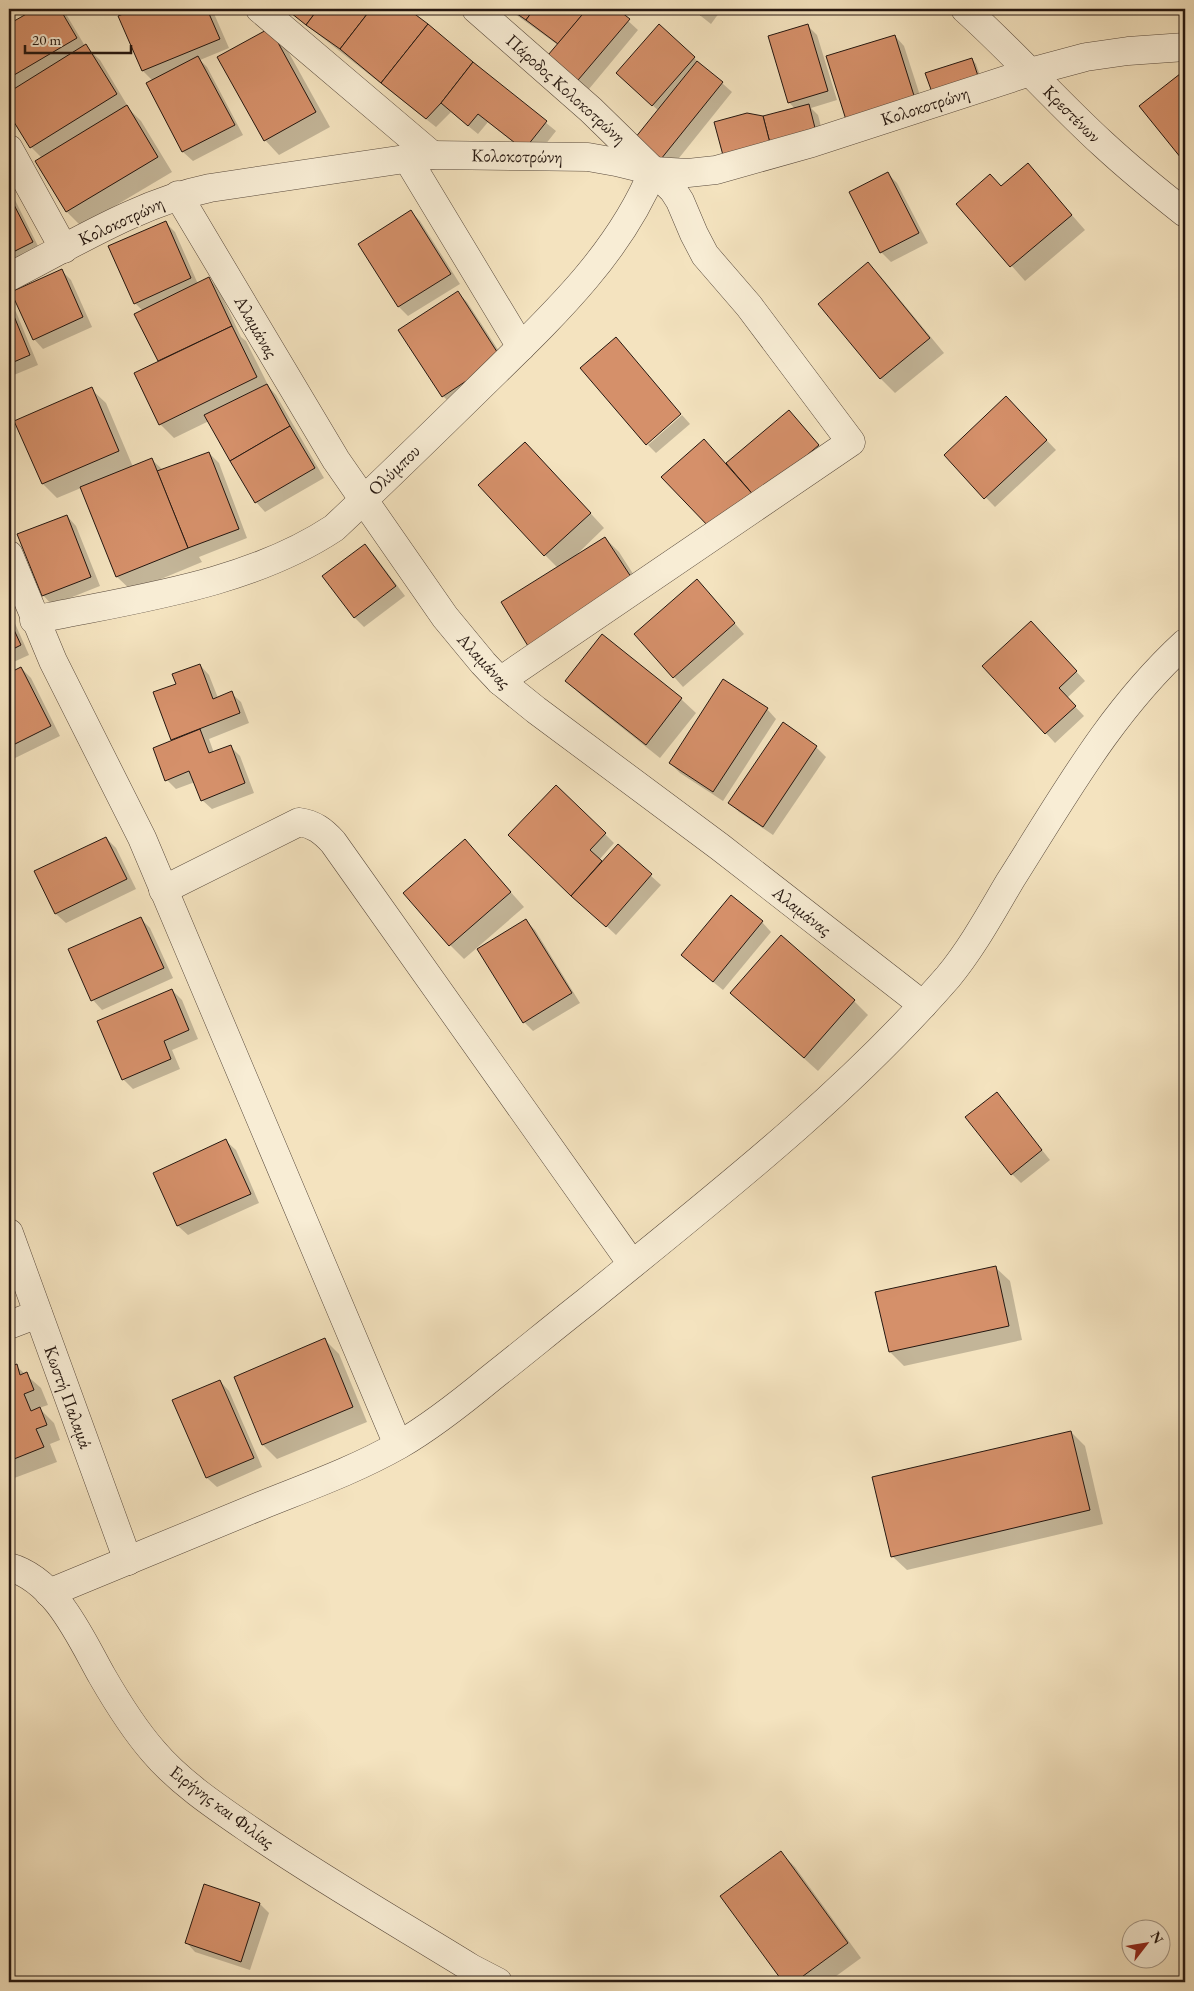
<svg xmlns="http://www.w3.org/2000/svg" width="1194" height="1991" font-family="'EB Garamond',serif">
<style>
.shadow{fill:#0003}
.building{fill:#d5906a;stroke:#251710}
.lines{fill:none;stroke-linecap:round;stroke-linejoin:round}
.minor-casing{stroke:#594a3c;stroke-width:29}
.minor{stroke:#f8edd5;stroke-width:28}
.labels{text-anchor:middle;stroke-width:4;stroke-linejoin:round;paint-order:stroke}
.street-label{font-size:18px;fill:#251710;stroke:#f8edd5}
</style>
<rect width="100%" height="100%" fill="#f4e3bf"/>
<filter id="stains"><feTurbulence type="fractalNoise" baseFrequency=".004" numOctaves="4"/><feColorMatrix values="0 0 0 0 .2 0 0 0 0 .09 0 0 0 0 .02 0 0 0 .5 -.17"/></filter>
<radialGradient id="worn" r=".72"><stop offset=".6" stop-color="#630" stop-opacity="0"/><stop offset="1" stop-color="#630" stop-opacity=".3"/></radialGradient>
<g class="shadow">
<path d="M37,9H63L85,46L100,60L130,110L141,121L172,172L81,226L67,212L37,161L42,158L31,147L9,112V25Z"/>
<path d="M139,9H212L229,48L200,60L207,67L243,135L193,161L183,152L147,84L153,81L143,71L120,17Z"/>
<path d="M286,9H406L556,131L534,159L488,122L478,134L451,112L436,127Z"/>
<path d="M508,9H615L638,30L584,95L558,45Z"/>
<path d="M692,9H722L711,24Z"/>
<path d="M807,25L817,35L837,100L811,108L818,115L826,145L789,102Z"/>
<path d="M270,30L284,44L330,127L279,155L265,140Z"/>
<path d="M895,36L904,46L925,111L858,132Z"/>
<path d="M694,58L732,92L671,168L646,148L659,111L627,83Z"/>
<path d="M972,59L976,64L983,84L938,99Z"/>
<path d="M1185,71V160L1141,106Z"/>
<path d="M1028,165L1085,230L1025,281L957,204L1002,187Z"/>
<path d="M888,174L897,183L928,243L891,262L881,252Z"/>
<path d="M9,188L41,252L9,269Z"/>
<path d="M411,212L420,221L460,284L408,316L399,307L359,244Z"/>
<path d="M165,222L175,232L198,284L209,279L218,288L241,337L246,341L269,387L276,395L324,478L265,512L256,502L209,421L174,438L160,424V362L143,311L135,303Z"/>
<path d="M868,264L882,278L944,353L895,393L881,379L820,304Z"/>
<path d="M61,270L71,280L92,327L43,349L34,339Z"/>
<path d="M458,293L467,302L510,368L452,405L443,396Z"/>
<path d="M9,304L16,312L38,365L9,377Z"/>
<path d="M91,389L106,403L133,467L151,459L163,470L209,453L219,463L247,538L199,557L202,562L132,591L117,577L81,488L57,498L43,484L16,422Z"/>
<path d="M1015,407L1056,450L995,507L945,455Z"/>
<path d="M789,411L827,455L721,537L726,464Z"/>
<path d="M682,415L690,424L656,453L648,445Z"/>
<path d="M539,457L604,528L572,559L605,538L619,552L646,594L558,568L545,555Z"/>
<path d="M67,516L76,526L100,586L52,605L43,595Z"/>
<path d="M365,546L374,555L405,596L364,627L354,617Z"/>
<path d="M706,590L744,634L683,687L636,634Z"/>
<path d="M9,610L29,655L9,664Z"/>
<path d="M1040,632L1085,681L1067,698L1084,716L1055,743L984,666Z"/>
<path d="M602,636L681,699L696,713L660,758L581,695L567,681Z"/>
<path d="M200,665L209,675L218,698L231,693L241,702L249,723L209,739L214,753L231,747L240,756L254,793L212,809L202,800L195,782L176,789L167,780L173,741L154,693L178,684Z"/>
<path d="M21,668L31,678L60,736L9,761V674Z"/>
<path d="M767,709L776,719L723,801L680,773L670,763Z"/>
<path d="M783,724L816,747L826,757L773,835L739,812L730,803Z"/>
<path d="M605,834L614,843L599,860L602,863L618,846L661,885L616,935L519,845Z"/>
<path d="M106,838L116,848L136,889L66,923L56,914L36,872Z"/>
<path d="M465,841L524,907L464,959L450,945Z"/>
<path d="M140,918L150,928L173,978L102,1010L93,1000Z"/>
<path d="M526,921L535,930L580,1003L533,1031L524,1022Z"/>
<path d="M762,922L771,932L723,990L692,965Z"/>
<path d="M172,990L182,1000L198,1039L172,1050L180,1069L133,1089L123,1079Z"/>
<path d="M731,993L854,1001L868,1015L818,1071Z"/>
<path d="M997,1094L1050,1160L1021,1183L1012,1174Z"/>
<path d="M226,1141L236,1150L259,1203L188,1235L178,1226L154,1173Z"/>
<path d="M995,1267L1010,1281L1022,1340L904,1366L890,1352Z"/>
<path d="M325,1340L339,1354L367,1422L277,1459L263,1445L235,1377Z"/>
<path d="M16,1366L41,1388L48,1405L39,1408L54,1423L60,1440L50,1444L57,1462L9,1480V1369Z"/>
<path d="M220,1381L229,1391L262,1467L217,1487L207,1478L174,1401Z"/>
<path d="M1071,1432L1085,1446L1103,1524L907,1570L892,1556Z"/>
<path d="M781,1853L795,1867L861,1958L828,1982H784L722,1896Z"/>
<path d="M260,1904L269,1913L250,1970L195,1952L186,1942Z"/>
</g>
<g class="building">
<path d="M35,9H60L77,38L9,78V24Z"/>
<path d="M136,9H207L220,39L142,71L118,16Z"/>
<path d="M286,9H318L306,25Z"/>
<path d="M318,9H371L340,49L306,25Z"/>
<path d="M371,9H408L428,24L381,83L340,49Z"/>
<path d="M510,9H534L526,20Z"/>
<path d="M534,9H587L558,44L526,20Z"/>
<path d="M587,9H617L630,19L573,86L543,61Z"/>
<path d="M693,9H706L701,15Z"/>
<path d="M428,24L473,62L441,103L426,119L381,83Z"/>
<path d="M659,24L695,57L652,106L616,73Z"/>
<path d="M808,24L828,91L788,103L768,36Z"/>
<path d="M270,28L316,112L264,141L217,57Z"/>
<path d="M895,35L916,102L847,123L826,56Z"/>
<path d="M86,44L117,94L30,148L9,114V92Z"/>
<path d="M198,56L235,125L182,152L146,83Z"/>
<path d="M972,58L979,79L933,95L925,73Z"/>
<path d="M697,61L723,82L661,159L635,138Z"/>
<path d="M473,62L547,121L524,150L478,114L468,126L441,103Z"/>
<path d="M1185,70V154L1181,158L1139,106Z"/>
<path d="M809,104L817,136L771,147L763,116Z"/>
<path d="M127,105L158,157L66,212L35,161Z"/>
<path d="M747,113L763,116L771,147L724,159L714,122Z"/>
<path d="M1028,163L1072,215L1010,267L956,204L990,174L1001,186Z"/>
<path d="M888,172L919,233L880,253L849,192Z"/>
<path d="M9,195L33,242L9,254Z"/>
<path d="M411,210L451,274L398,307L358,244Z"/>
<path d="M166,221L191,278L134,304L108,246Z"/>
<path d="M868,262L930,338L880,379L818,304Z"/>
<path d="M62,269L83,317L33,340L11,292Z"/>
<path d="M209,277L232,326L158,361L134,314Z"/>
<path d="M458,291L501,358L442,397L398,330Z"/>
<path d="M9,304L30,355L9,364Z"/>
<path d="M232,326L257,377L159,425L134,373Z"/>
<path d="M616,337L681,414L646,445L580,368Z"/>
<path d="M267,384L290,426L230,461L204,415Z"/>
<path d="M92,387L119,451L42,484L14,421Z"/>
<path d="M1006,396L1047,440L984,499L944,455Z"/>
<path d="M789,410L819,445L756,498L726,463Z"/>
<path d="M290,426L315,468L255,503L230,461Z"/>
<path d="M704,439L756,498L711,529L661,477Z"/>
<path d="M525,442L591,513L544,556L478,485Z"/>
<path d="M209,452L239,529L188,548L157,471Z"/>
<path d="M152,458L188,548L116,577L80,487Z"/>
<path d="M67,515L91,577L42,596L17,534Z"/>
<path d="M605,537L633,580L528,646L501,602Z"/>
<path d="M365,544L396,586L354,618L322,576Z"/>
<path d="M697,579L735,623L673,678L634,634Z"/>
<path d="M9,619L21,645L9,651Z"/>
<path d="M1031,621L1077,671L1059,688L1076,706L1045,734L982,666Z"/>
<path d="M602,634L682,698L646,745L565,681Z"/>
<path d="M200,664L213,699L232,691L240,713L171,740L153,692L176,684L172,674Z"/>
<path d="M21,667L51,726L9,747V673Z"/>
<path d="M723,679L768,708L713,792L669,763Z"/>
<path d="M783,722L817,746L763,827L728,803Z"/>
<path d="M200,729L209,753L231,745L245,783L201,801L189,771L165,781L153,748Z"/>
<path d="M556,785L606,833L590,850L602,861L571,896L508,835Z"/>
<path d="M106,837L127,879L55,914L34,871Z"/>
<path d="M465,839L511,892L449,946L403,893Z"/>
<path d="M618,844L652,874L606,927L571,896Z"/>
<path d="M731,895L763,921L713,982L681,955Z"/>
<path d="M141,917L164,968L91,1001L68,949Z"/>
<path d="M526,919L572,993L523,1023L477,949Z"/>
<path d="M781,935L855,1000L804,1058L730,993Z"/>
<path d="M172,989L189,1030L164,1041L171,1059L122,1080L97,1021Z"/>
<path d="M997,1092L1042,1150L1011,1175L965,1117Z"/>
<path d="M226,1139L251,1194L177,1226L153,1173Z"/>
<path d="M996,1266L1009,1326L889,1352L875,1292Z"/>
<path d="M325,1338L353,1407L262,1445L234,1377Z"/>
<path d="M17,1364L20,1375L27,1372L34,1390L24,1394L31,1411L40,1407L47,1425L36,1429L44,1447L9,1461V1367Z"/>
<path d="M220,1380L254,1458L206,1478L172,1400Z"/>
<path d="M1071,1431L1090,1510L891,1557L872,1477Z"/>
<path d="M781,1851L848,1943L795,1982H783L720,1896Z"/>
<path d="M204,1884L260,1903L241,1962L185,1943Z"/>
</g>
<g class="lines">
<g class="minor-casing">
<g id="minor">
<path d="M260,9L432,155"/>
<path d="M476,9L591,110L673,190L680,201L694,234L705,255L749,306L851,442L500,681"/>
<path d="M965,9C1013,52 1056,101 1103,144C1130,169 1157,191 1185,213"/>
<path d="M9,149L64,249"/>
<path d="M407,158L521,347"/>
<path d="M178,195L336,460L445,617L483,663L500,681L536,710L720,847L923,1005"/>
<path d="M9,277C74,244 138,203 210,188L432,155L588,157L616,162L653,171L688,173L716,170L812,143L1030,72L1086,57L1128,51L1185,47"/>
<path d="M9,555L53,661L142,838L398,1445"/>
<path d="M34,620C134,599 248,585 334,528C382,483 429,437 476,391C543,325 617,259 653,171"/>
<path d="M163,890L299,822C314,824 323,831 333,842L632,1264"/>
<path d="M9,1233L128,1561"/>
<path d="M9,1325L38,1314"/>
<path d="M9,1567C56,1580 80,1637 102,1676C117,1702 133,1728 153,1751C180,1783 218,1808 253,1832C323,1880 398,1923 471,1968L498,1982"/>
<path d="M49,1593C119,1564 190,1535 260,1506C307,1487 355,1470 399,1445C432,1426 462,1402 491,1378C523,1353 554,1327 586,1302C711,1200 842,1099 948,977C972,948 991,913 1010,881C1064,796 1110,712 1185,643"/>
</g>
</g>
<use href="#minor" class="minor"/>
</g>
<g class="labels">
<g class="street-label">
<text transform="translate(566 89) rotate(42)" y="6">Πάροδος Κολοκοτρώνη</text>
<text transform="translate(925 106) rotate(-18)" y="6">Κολοκοτρώνη</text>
<text transform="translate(1072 114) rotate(45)" y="6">Κρεστένων</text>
<text transform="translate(517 156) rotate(1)" y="6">Κολοκοτρώνη</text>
<text transform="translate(121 221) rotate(-25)" y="6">Κολοκοτρώνη</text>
<text transform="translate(256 327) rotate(60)" y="6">Αλαμάνας</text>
<text transform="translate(394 470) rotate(-44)" y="6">Ολύμπου</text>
<text transform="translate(484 661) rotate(47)" y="6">Αλαμάνας</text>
<text transform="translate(802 911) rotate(38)" y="6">Αλαμάνας</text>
<text transform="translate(68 1397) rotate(70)" y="6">Κωστή Παλαμά</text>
<text transform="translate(222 1807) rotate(37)" y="6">Ειρήνης και Φιλίας</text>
</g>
</g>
<rect width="1194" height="1991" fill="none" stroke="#f4e3bf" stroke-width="30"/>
<rect x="10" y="10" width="1174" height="1971" fill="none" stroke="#251710" stroke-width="2.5"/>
<rect x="15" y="15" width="1164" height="1961" fill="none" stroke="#251710"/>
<g transform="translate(1146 1944) rotate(59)"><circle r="24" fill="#f8edd5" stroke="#a49786"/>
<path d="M0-4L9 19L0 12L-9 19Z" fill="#8f2418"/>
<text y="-8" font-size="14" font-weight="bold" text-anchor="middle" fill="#251710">N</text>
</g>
<path d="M25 45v8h106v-8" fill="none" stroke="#251710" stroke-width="2.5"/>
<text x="32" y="45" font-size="15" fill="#251710" stroke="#f8edd5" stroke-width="4" paint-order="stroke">20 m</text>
<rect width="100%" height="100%" filter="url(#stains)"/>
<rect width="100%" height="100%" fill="url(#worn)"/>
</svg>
